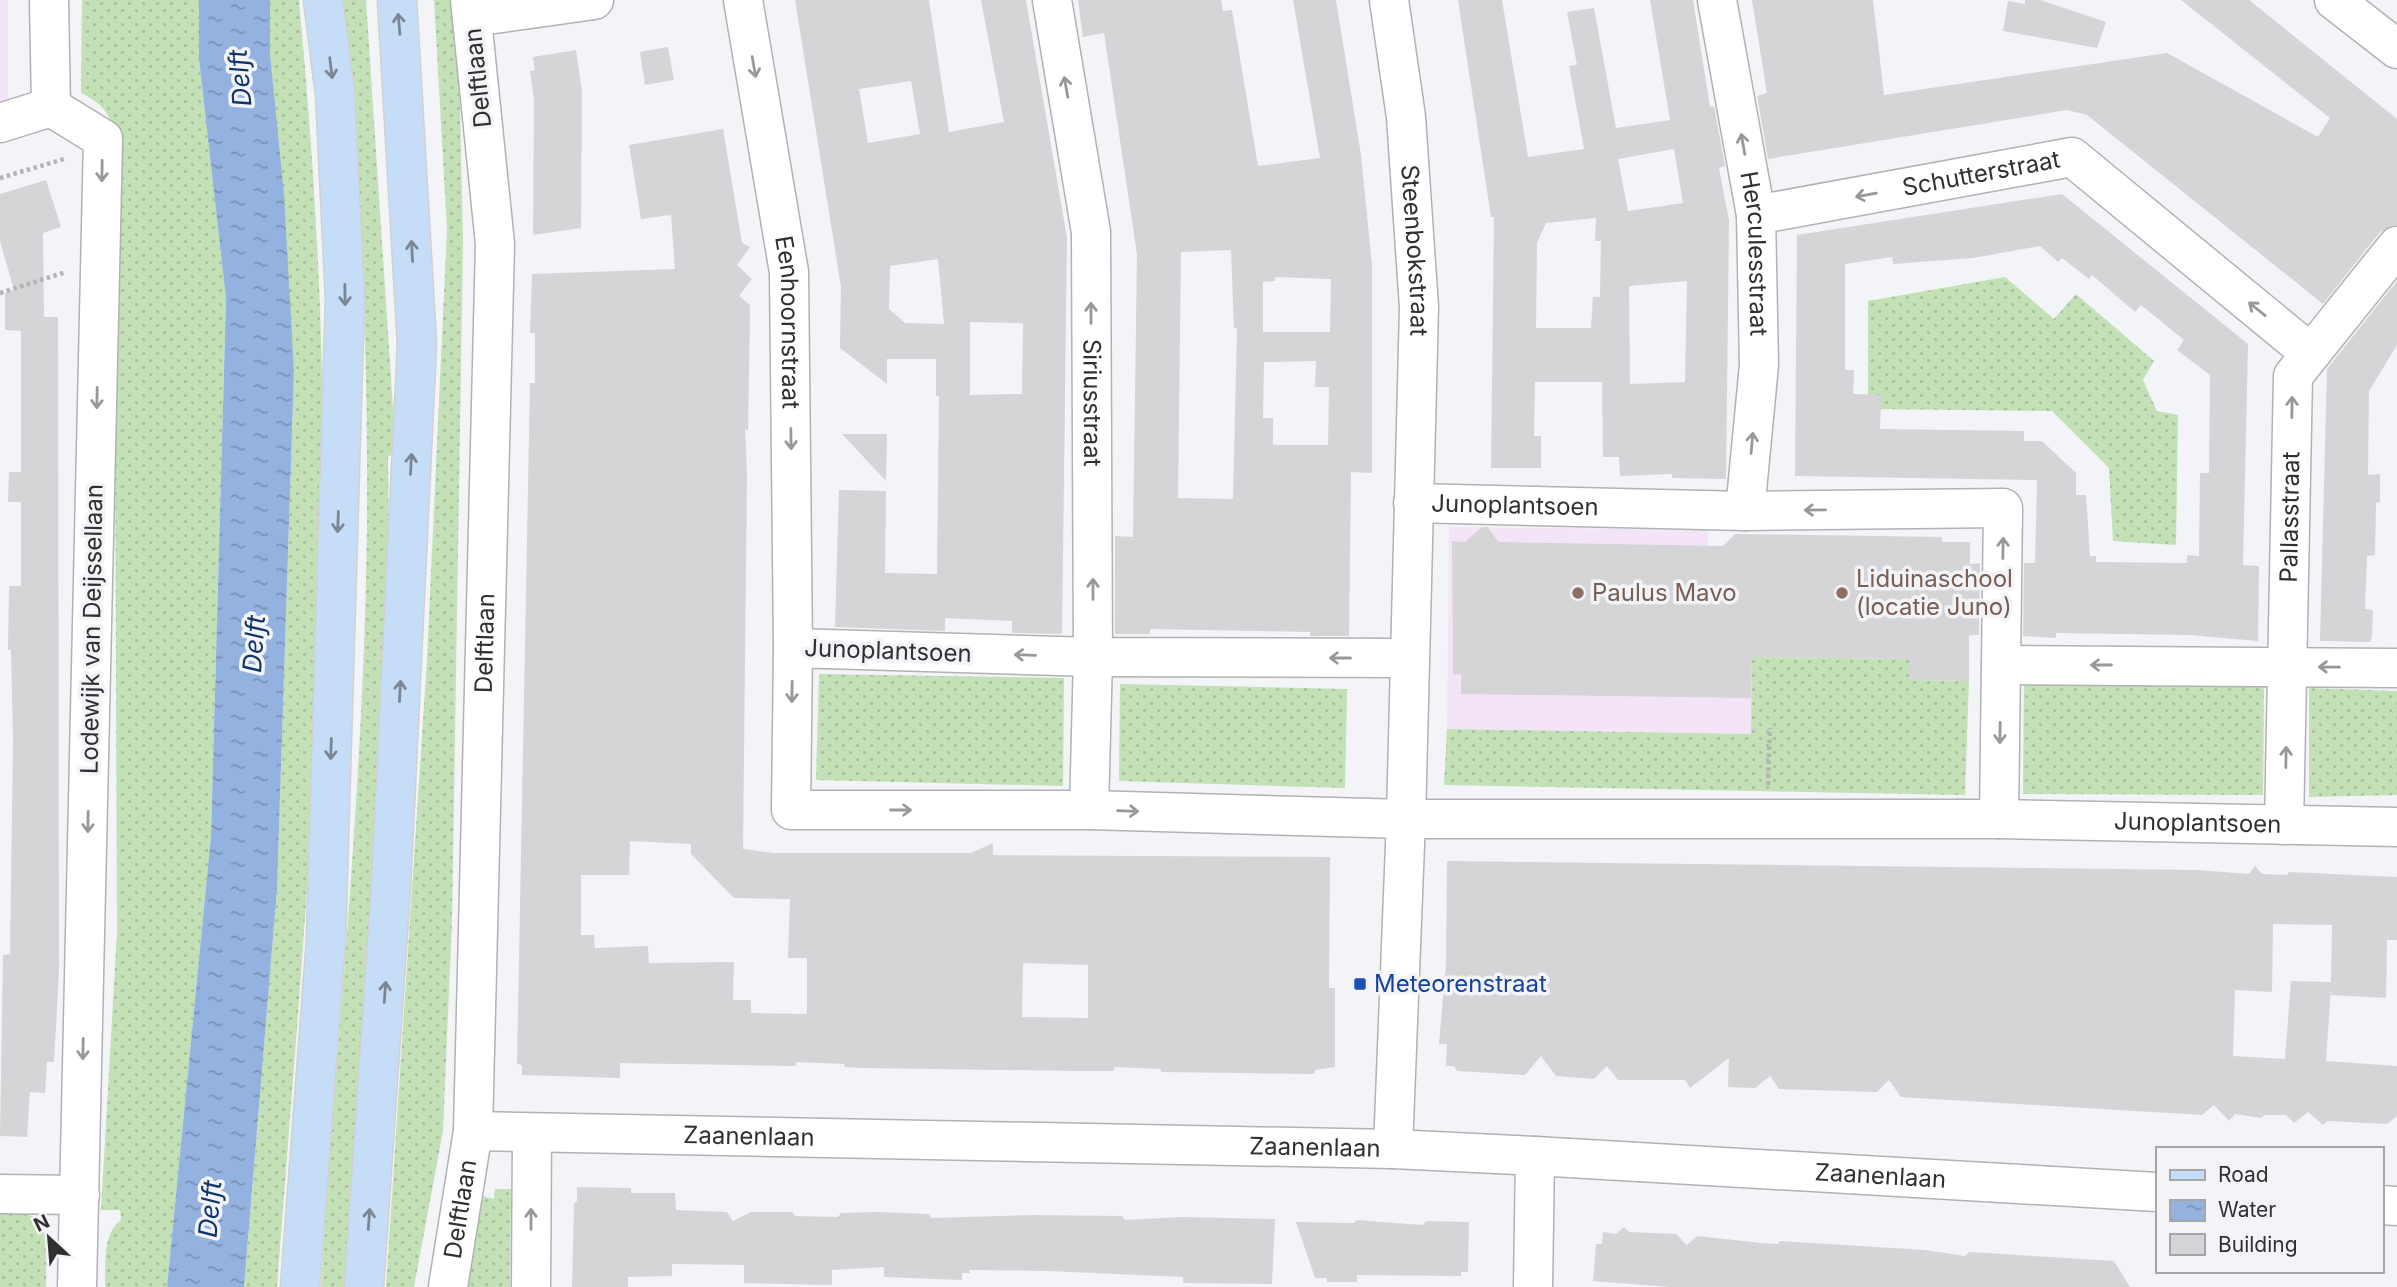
<svg xmlns="http://www.w3.org/2000/svg" width="2397" height="1287" font-family="Inter,sans-serif">
<style>
.education{fill:#f4e4f7}
.grass{fill:url(#grass-dots)}
.water{fill:url(#water-ripples)}
.building{fill:#d5d4d7;fill-rule:evenodd}
.lines{fill:none;stroke-linecap:round;stroke-linejoin:round}
.minor-casing{stroke:#b0b2b4;stroke-width:41}
.tertiary-casing{stroke:#b0b2b4;stroke-width:41}
.primary-casing{stroke:#d1d1d2;stroke-width:41}
.path{stroke:#b3b4b6;stroke-width:4.5;stroke-dasharray:3.5 3.5;stroke-linecap:butt}
.minor{stroke:#fff;stroke-width:38}
.tertiary{stroke:#fff;stroke-width:38}
.primary{stroke:#c6ddf8;stroke-width:38}
.oneway{stroke:#7a8694}
.oneway2{stroke:#979898}
.education-dot{fill:#8d6e63;stroke:#f3f4f7;stroke-width:2.5}
.transit-dot{fill:#1a4fb4;stroke:#f3f4f7;stroke-width:2.5}
.labels{text-anchor:middle;stroke-width:7;stroke-linejoin:round;paint-order:stroke}
.street-label{font-size:24px;fill:#2f3031;stroke:#f3f4f7}
.education-label{font-size:24px;fill:#785e54;stroke:#f3f4f7;text-anchor:start}
.transit-label{font-size:24px;fill:#164399;stroke:#f3f4f7;text-anchor:start}
.water-label{font-size:26px;font-style:italic;fill:#0e356a;stroke:#f3f4f7}
</style>
<defs>
<pattern id="grass-dots" width="8" height="8" patternUnits="userSpaceOnUse" patternTransform="scale(1.75)"><rect width="8" height="8" fill="#c3e0b6"/><path d="M2 2h.1M6 6h.1" fill="none" stroke="#a8c09d" stroke-width="1.8" stroke-linecap="round"/></pattern>
<pattern id="water-ripples" width="26" height="14" patternUnits="userSpaceOnUse" patternTransform="scale(1.75)"><rect width="26" height="14" fill="#94b2df"/><path d="M2 4q2-2 4 0t4 0M15 11q2-2 4 0t4 0" fill="none" stroke="#7991b5"/></pattern>
</defs>
<rect width="100%" height="100%" fill="#f3f4f7"/>
<g class="education">
<path d="M0,0H8V112L0,115Z"/>
<path d="M1449,527L1708,530V658L1752,657V734L1447,729Z"/>
</g>
<g class="grass">
<path d="M82,0H199V59L226,299L211,836L167,1287H105C106,1265 102,1234 121,1220L120,1210H101L117,933L114,129C108,110 99,102 81,93Z"/>
<path d="M270,0H299C314,161 324,323 323,485C322,753 297,1020 277,1287H244L277,889L294,372L270,54Z"/>
<path d="M343,0H366L396,454L388,456L389,566H396L347,1287H321C338,1016 369,737 367,466C367,310 357,155 343,0Z"/>
<path d="M434,0H455L458,18L463,241L452,921L443,1131L414,1287H386L427,659L447,229Z"/>
<path d="M2005,277L2054,319L2076,294L2154,361L2143,380L2157,411L2178,415L2176,545L2113,541L2109,468L2052,411L1868,409V301Z"/>
<path d="M1752,657L1910,659L1911,680L1969,681L1965,795L1444,785L1447,729L1751,734Z"/>
<path d="M819,674L1064,678L1063,786L816,780Z"/>
<path d="M2024,679L2264,683L2263,795L2023,794Z"/>
<path d="M1120,684L1347,689L1345,788L1119,781Z"/>
<path d="M2309,688L2397,691V795L2309,797Z"/>
<path d="M495,1189H511L510,1287H462L478,1195L494,1199Z"/>
<path d="M0,1211L27,1214L47,1223L46,1287H0Z"/>
</g>
<path class="water" d="M199,0H270V54L284,195L294,371L277,889L244,1287H167L211,836L226,299L199,59Z"/>
<g class="building">
<path d="M795,0H929L949,132L1004,122L981,0H1026L1067,238L1062,634L1012,633V621L945,618V631L835,627L839,490L886,491L885,573L937,574L939,396H936V359H887V384L840,348L841,287ZM911,81L920,134L868,143L859,89ZM938,259L944,324L905,323L889,309L890,266ZM970,322L1023,323L1022,394L970,395Z"/>
<path d="M1078,0H1221L1223,11L1232,10L1258,166L1320,158L1293,0H1336L1361,155L1372,265V473L1351,472L1349,636H1310V632L1150,629V634H1115V536L1133,537L1137,254L1104,33L1083,37ZM1231,250L1234,328H1237L1233,499L1178,498L1181,252ZM1275,277L1331,279L1330,332H1263V282L1275,281ZM1316,361L1315,387H1329L1328,445H1273V418H1263L1264,362Z"/>
<path d="M1458,0H1502L1528,157L1584,149L1569,66L1577,65L1567,12L1594,8L1616,128L1670,120L1650,0H1693L1710,107L1714,106L1725,166L1719,168L1729,220L1726,479L1672,478V474L1620,476L1619,457H1603L1602,382H1535L1534,436H1541V468H1491L1494,217H1491ZM1674,149L1683,203L1628,211L1618,159ZM1596,218L1595,241H1601L1600,297H1593L1591,328H1536L1537,243L1546,223ZM1687,281L1685,382L1630,384L1629,286Z"/>
<path d="M1752,0H1873L1884,95L2167,53L2318,137L2330,118L2181,0H2249L2397,119V225L2380,232L2323,304L2087,115L2067,110L1768,159L1757,96L1767,93Z"/>
<path d="M2025,0H2040L2106,22L2097,48L2003,31L2008,1L2025,4Z"/>
<path d="M668,47L674,80L645,85L640,52Z"/>
<path d="M576,50L582,91L581,228L533,235L534,100L530,71L535,70L533,57Z"/>
<path d="M723,129L742,243L750,247L737,265L752,279L739,296L750,305V313L748,431L745,429L747,473L743,849L774,853H971L993,843V855L1330,857L1329,988H1335V1067L1315,1070L1314,1074L1161,1072V1069L1115,1067L1113,1071H1080L863,1068L845,1067L844,1064L797,1062L795,1066L620,1063V1078L522,1075V1065L517,1064L530,383H535V333H530L532,274L675,269L671,215L641,219L629,145ZM630,841L691,844V854L734,898L790,899L788,958H807V1014L751,1013V1000H733L734,962L649,963L648,946L595,948L594,935H581V875H629ZM1023,963L1088,965V1018L1022,1017Z"/>
<path d="M46,180L61,227L43,233L44,317H58L59,972L54,1062H47L45,1093L30,1092L27,1137L0,1136L3,955L10,954L13,741L11,650H8L9,586H21V502H8L9,472H21V331L5,330V293L14,290L0,241V194Z"/>
<path d="M2062,194L2248,344L2243,565L2259,566L2258,641L2189,635L2056,633V638L2023,636L2024,563H2035L2037,480L1795,476L1797,235ZM2040,246L2058,262L2062,258L2089,279L2092,275L2135,312L2141,305L2184,340L2177,350L2210,375L2209,473H2200L2199,556L2187,555V563L2096,562V556H2090L2086,495H2076V473L2042,441H2024V431L1880,429L1881,395L1853,394L1854,370H1845V264L1892,257L1893,264L1973,258Z"/>
<path d="M2397,281V345L2369,391L2368,475L2380,474V502L2376,503L2375,555L2367,556L2365,609L2373,610L2372,636L2370,642L2320,641L2327,369Z"/>
<path d="M842,434H887L886,481Z"/>
<path d="M1482,527H1488L1498,542L1723,546L1735,534L1942,537V542H1970V564L1980,563L1979,635H1969V681L1910,680V659L1752,657L1751,698L1461,694V674L1453,675L1452,541L1465,542Z"/>
<path d="M1447,861L2197,870L2249,874L2255,866L2262,874L2287,875L2289,872L2397,877V940H2387L2386,998L2331,995V987L2326,1061L2397,1066V1116L2387,1124L2328,1121L2323,1125L2308,1112L2294,1123L2286,1115H2265L2261,1118L2235,1114L2229,1121L2214,1105L2202,1115L1901,1097L1889,1080L1877,1092L1779,1089L1770,1076L1755,1088L1728,1087L1729,1058L1690,1088L1685,1080H1618L1607,1066L1594,1079L1556,1076L1541,1056L1525,1075L1457,1071L1454,1066H1446L1447,1044H1439L1446,963ZM2273,924L2332,925L2331,982L2291,981L2285,1059L2233,1056L2235,990L2272,992Z"/>
<path d="M577,1187L631,1188V1193H675L676,1210L727,1212L733,1221L751,1212H793L795,1216L838,1217L841,1213L877,1212L929,1214L931,1218L1031,1215L1122,1216L1125,1220L1180,1217L1275,1219L1272,1284L1183,1283V1277L1049,1271L969,1270L970,1273H962V1280L884,1277V1267L832,1270V1285L744,1283V1265L672,1264V1276L628,1277V1287H572L574,1204L577,1201Z"/>
<path d="M1357,1220L1408,1224L1423,1225L1426,1221L1469,1222L1468,1272H1461V1276L1357,1275V1282H1327V1278H1315L1296,1222L1354,1223Z"/>
<path d="M1624,1227L1629,1232L1676,1234L1687,1245L1697,1236L1761,1243L1778,1244L1780,1241L1925,1250L1965,1256L1969,1252L2114,1261L2130,1287H1669L1593,1281L1596,1244H1602L1603,1232L1616,1234Z"/>
</g>
<g class="lines">
<g class="minor-casing">
<g id="minor">
<path d="M49,0L51,107"/>
<path id="s1" d="M743,0L789,272L793,648"/>
<path id="s2" d="M1052,0L1091,232L1093,657L1089,810"/>
<path id="s3" d="M1717,0L1756,215L1759,365L1745,511"/>
<path d="M2334,0L2397,49"/>
<path d="M472,17L594,0"/>
<path d="M51,107L103,139L77,1287"/>
<path d="M0,123L51,107"/>
<path id="s4" d="M1756,215L2072,157L2309,352"/>
<path id="s5" d="M1413,503L1745,511L2003,508L1999,819"/>
<path id="s6" d="M1408,658L1093,657L793,648L791,810H1089L1406,819H1999L2397,827"/>
<path d="M2001,665L2397,668"/>
<path id="s7" d="M2284,825L2293,376L2397,246"/>
<path id="s8" d="M473,1131L1393,1149"/>
<path id="s9" d="M1535,1156L2157,1192"/>
<path d="M0,1194L80,1195"/>
<path d="M2381,1205L2397,1206"/>
<path id="s10" d="M448,1287L473,1131L495,244L470,0"/>
<path d="M531,1287L532,1133"/>
</g>
</g>
<g class="tertiary-casing">
<g id="tertiary">
<path id="s11" d="M1389,0L1406,117L1419,307L1406,819L1393,1149L1535,1156L1533,1287"/>
</g>
</g>
<g class="primary-casing">
<g id="primary">
<path d="M300,1287L326,940L345,298L335,94L323,0"/>
<path d="M364,1287L391,886L417,344L397,0"/>
</g>
</g>
<g class="path">
<path d="M0,178L64,159"/>
<path d="M0,293L66,272"/>
<path d="M1768,785L1770,728"/>
</g>
<use href="#minor" class="minor"/>
<use href="#tertiary" class="tertiary"/>
<use href="#primary" class="primary"/>
</g>
<defs><path id="oneway-shaft" d="M-6 0H5M1.5-3L5.5 0L1.5 3" fill="none" stroke-width="1.6" stroke-linecap="round" stroke-linejoin="round" transform="scale(1.75)"/></defs>
<g class="oneway">
<use href="#oneway-shaft" transform="translate(399 24) rotate(-95)"/>
<use href="#oneway-shaft" transform="translate(331 68) rotate(83)"/>
<use href="#oneway-shaft" transform="translate(412 251) rotate(-93)"/>
<use href="#oneway-shaft" transform="translate(345 295) rotate(89)"/>
<use href="#oneway-shaft" transform="translate(411 464) rotate(-87)"/>
<use href="#oneway-shaft" transform="translate(338 522) rotate(92)"/>
<use href="#oneway-shaft" transform="translate(400 691) rotate(-87)"/>
<use href="#oneway-shaft" transform="translate(331 749) rotate(92)"/>
<use href="#oneway-shaft" transform="translate(385 992) rotate(-86)"/>
<use href="#oneway-shaft" transform="translate(369 1219) rotate(-86)"/>
</g>
<g class="oneway2">
<use href="#oneway-shaft" transform="translate(754 67) rotate(80)"/>
<use href="#oneway-shaft" transform="translate(1066 87) rotate(-100)"/>
<use href="#oneway-shaft" transform="translate(1743 144) rotate(-100)"/>
<use href="#oneway-shaft" transform="translate(102 171) rotate(91)"/>
<use href="#oneway-shaft" transform="translate(1866 195) rotate(170)"/>
<use href="#oneway-shaft" transform="translate(2257 309) rotate(-141)"/>
<use href="#oneway-shaft" transform="translate(1091 313) rotate(-90)"/>
<use href="#oneway-shaft" transform="translate(97 398) rotate(91)"/>
<use href="#oneway-shaft" transform="translate(2292 407) rotate(-89)"/>
<use href="#oneway-shaft" transform="translate(791 439) rotate(89)"/>
<use href="#oneway-shaft" transform="translate(1752 443) rotate(-85)"/>
<use href="#oneway-shaft" transform="translate(1815 510) rotate(179)"/>
<use href="#oneway-shaft" transform="translate(2003 548) rotate(-89)"/>
<use href="#oneway-shaft" transform="translate(1093 589) rotate(-90)"/>
<use href="#oneway-shaft" transform="translate(1025 655) rotate(-178)"/>
<use href="#oneway-shaft" transform="translate(1340 658) rotate(-180)"/>
<use href="#oneway-shaft" transform="translate(2101 665) rotate(-180)"/>
<use href="#oneway-shaft" transform="translate(2329 667) rotate(-179)"/>
<use href="#oneway-shaft" transform="translate(792 692) rotate(91)"/>
<use href="#oneway-shaft" transform="translate(2000 733) rotate(91)"/>
<use href="#oneway-shaft" transform="translate(2286 757) rotate(-89)"/>
<use href="#oneway-shaft" transform="translate(901 810)"/>
<use href="#oneway-shaft" transform="translate(1128 811) rotate(2)"/>
<use href="#oneway-shaft" transform="translate(88 822) rotate(91)"/>
<use href="#oneway-shaft" transform="translate(83 1049) rotate(91)"/>
<use href="#oneway-shaft" transform="translate(531 1219) rotate(-90)"/>
</g>
<g class="education-dot">
<circle cx="1578" cy="593" r="7"/>
<circle cx="1842" cy="593" r="7"/>
</g>
<rect class="transit-dot" x="1353" y="977" width="14" height="14" rx="3.5"/>
<g class="labels">
<g class="street-label">
<text transform="translate(478 78) rotate(-96)" y="8">Delftlaan</text>
<text dy="8" stroke="none"><textPath href="#s4" startOffset="229">Schutterstraat</textPath></text>
<text dy="8" stroke="none"><textPath href="#s11" startOffset="252">Steenbokstraat</textPath></text>
<text dy="8" stroke="none"><textPath href="#s3" startOffset="257">Herculesstraat</textPath></text>
<text dy="8" stroke="none"><textPath href="#s1" startOffset="326">Eenhoornstraat</textPath></text>
<text dy="8" stroke="none"><textPath href="#s2" startOffset="406">Siriusstraat</textPath></text>
<text dy="8" stroke="none"><textPath href="#s5" startOffset="102">Junoplantsoen</textPath></text>
<text dy="8" stroke="none"><textPath href="#s7" startOffset="308">Pallasstraat</textPath></text>
<text transform="translate(92 629) rotate(-89)" y="8">Lodewijk van Deijssellaan</text>
<text dy="8" stroke="none"><textPath href="#s10" startOffset="646">Delftlaan</textPath></text>
<text transform="translate(888 651) rotate(2)" y="8">Junoplantsoen</text>
<text dy="8" stroke="none"><textPath href="#s6" startOffset="2184">Junoplantsoen</textPath></text>
<text dy="8" stroke="none"><textPath href="#s8" startOffset="276">Zaanenlaan</textPath></text>
<text dy="8" stroke="none"><textPath href="#s8" startOffset="842">Zaanenlaan</textPath></text>
<text dy="8" stroke="none"><textPath href="#s9" startOffset="346">Zaanenlaan</textPath></text>
<text dy="8" stroke="none"><textPath href="#s10" startOffset="79">Delftlaan</textPath></text>
</g>
<g class="education-label">
<text x="1856" y="587">Liduinaschool<tspan x="1856" dy="28">(locatie Juno)</tspan></text>
<text x="1592" y="601">Paulus Mavo</text>
</g>
<g class="transit-label">
<text x="1374" y="992">Meteorenstraat</text>
</g>
<g class="water-label">
<text transform="translate(240 78) rotate(-95)" y="9">Delft</text>
<text transform="translate(254 644) rotate(-86)" y="9">Delft</text>
<text transform="translate(210 1209) rotate(-85)" y="9">Delft</text>
</g>
</g>
<rect x="2156" y="1147" width="228" height="126" fill="#f3f4f7" stroke="#a5a6a8" stroke-width="2"/>
<rect x="2170" y="1170" width="35" height="10" fill="#c6ddf8" stroke="#a5a6a8" stroke-width="2"/>
<text x="2218" y="1182" font-size="21" fill="#2f3031">Road</text>
<rect x="2170" y="1200" width="35" height="21" fill="url(#water-ripples)" stroke="#a5a6a8" stroke-width="2"/>
<text x="2218" y="1217" font-size="21" fill="#2f3031">Water</text>
<rect x="2170" y="1234" width="35" height="21" fill="#d5d4d7" stroke="#a5a6a8" stroke-width="2"/>
<text x="2218" y="1252" font-size="21" fill="#2f3031">Building</text>
<g transform="translate(49 1238) rotate(334)" stroke="#f3f4f7" stroke-width="5" paint-order="stroke">
<path d="M0-5L12 26L0 18L-12 26Z" fill="#2f3031"/>
<text y="-10" font-size="19" font-weight="bold" text-anchor="middle" fill="#2f3031">N</text>
</g>
</svg>
